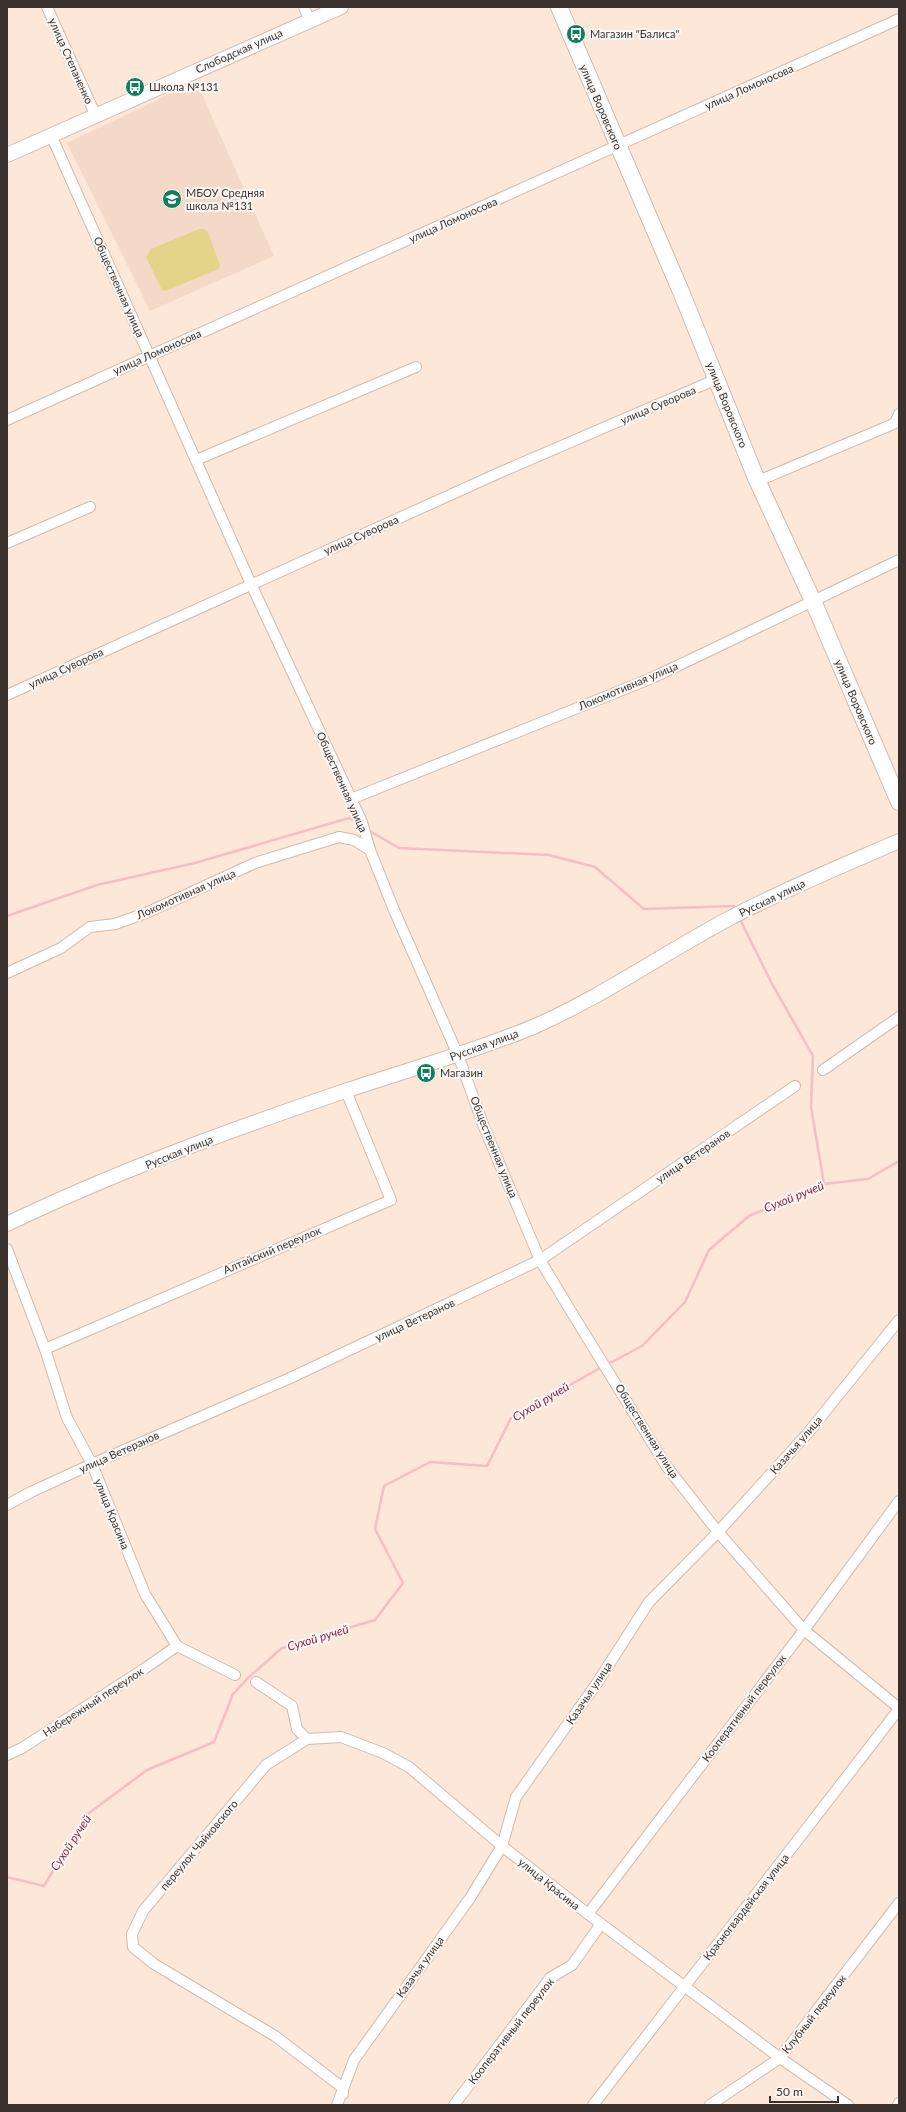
<svg xmlns="http://www.w3.org/2000/svg" width="906" height="2112" font-family="Lato,sans-serif">
<style>
.built{fill:#f5d9c8}
.green{fill:#e4d488}
.lines{fill:none;stroke-linecap:round;stroke-linejoin:round}
.stream{stroke:#f5bdc5;stroke-width:2.5}
.street-casing{stroke:#cfbbae;stroke-width:12}
.secondary-casing{stroke:#cfbbae;stroke-width:16}
.primary-casing{stroke:#cfbbae;stroke-width:18}
.street{stroke:#fff;stroke-width:10}
.secondary{stroke:#fff;stroke-width:14}
.primary{stroke:#fff;stroke-width:16}
.labels{text-anchor:middle;stroke-width:4;stroke-linejoin:round;paint-order:stroke}
.poi-label{font-size:11px;fill:#3b322d;stroke:#fcf8f5;text-anchor:start}
.street-label{font-size:11px;fill:#3b322d;stroke:#fcf8f5}
.water-label{font-size:12px;font-style:italic;fill:#8c2540;stroke:#fcf8f5}
</style>
<rect width="100%" height="100%" fill="#fce7d9"/>
<path class="built" d="M196,81L274,256L150,311L67,143Z"/>
<path class="green" d="M199,229H204L208,232L220,266L218,269L166,291L162,290L146,257L151,249Z"/>
<g class="lines">
<g class="stream">
<path d="M368,830L399,848L549,855L595,867L644,909L734,906L736,911"/>
<path d="M7,916L97,885L195,863L349,818L359,824"/>
<path d="M740,919L771,982L813,1056L811,1107L824,1184"/>
<path d="M606,1365L642,1346L685,1302L709,1250L749,1216L824,1184L868,1179L899,1161"/>
<path d="M7,1877L44,1886L85,1816L147,1770L214,1742L233,1694L248,1678L282,1648L375,1620L403,1583L375,1529L384,1486L430,1462L487,1466L511,1418L602,1367"/>
</g>
<g class="street-casing">
<g id="street">
<path d="M47,7L95,114"/>
<path d="M304,7L310,21"/>
<path d="M51,135L251,584L362,822L370,850L394,910L458,1055L484,1127L540,1260L575,1318L667,1467L718,1532L804,1630L899,1708"/>
<path d="M7,420L899,19"/>
<path d="M196,460L416,367"/>
<path d="M758,481L891,425L895,423L899,414"/>
<path d="M7,543L90,507"/>
<path d="M7,695L501,472L717,379"/>
<path d="M351,799L652,678L899,560"/>
<path d="M7,973L61,948L90,927L115,924L146,913L255,863L339,837L354,840L370,850"/>
<path d="M823,1070L899,1017"/>
<path d="M7,1249L45,1349L67,1418L92,1464L145,1594L177,1646L235,1675"/>
<path d="M45,1349L391,1200L346,1091"/>
<path d="M7,1505L31,1492L92,1464L288,1379L540,1260L795,1086"/>
<path d="M256,1682L292,1706L297,1729L307,1739L341,1737L383,1753L409,1767L502,1846L588,1914L780,2058L848,2105"/>
<path d="M307,1739L266,1765L143,1911L132,1934L133,1947L154,1964L275,2036L343,2088V2094"/>
<path d="M7,1755L22,1748L144,1669L177,1646"/>
<path d="M588,1914L804,1630L899,1501"/>
<path d="M337,2105L354,2060L470,1898L502,1846L516,1797L597,1683L649,1602L718,1532L807,1434L899,1320"/>
<path d="M454,2105L550,1978L572,1965L601,1924"/>
<path d="M593,2105L899,1709"/>
<path d="M710,2105L780,2058L899,1903"/>
<path d="M898,2105L899,2103"/>
</g>
</g>
<g class="secondary-casing">
<g id="secondary">
<path d="M7,155L341,7"/>
<path d="M7,1224C117,1171 233,1129 348,1090C410,1069 473,1052 533,1027C602,997 664,953 730,918C785,889 842,866 899,841"/>
</g>
</g>
<g class="primary-casing">
<path id="primary" d="M559,7L682,294L756,478L813,601L899,802"/>
</g>
<use href="#street" class="street"/>
<use href="#secondary" class="secondary"/>
<use href="#primary" class="primary"/>
</g>
<defs>
<g id="bus-disc" transform="scale(1)"><circle r="9.5" fill="#0f7f5c" stroke="#fcf8f5"/><path d="M-5-6H5V4H4V6H2V4H-2V6H-4V4H-5ZM-3.5-4V0h7V-4ZM-3.5 1.2v1.5H-2V1.2ZM2 1.2v1.5H3.5V1.2Z" fill="#fff"/></g>
<g id="school-disc" transform="scale(1)"><circle r="9.5" fill="#0f7f5c" stroke="#fcf8f5"/><path d="M0-5L7-2L0 1L-7-2ZM-4 1L0 2.5L4 1V4Q0 6-4 4Z" fill="#fff"/></g>
</defs>
<g fill-rule="evenodd">
<use href="#bus-disc" x="576" y="34"/>
<use href="#bus-disc" x="135" y="87"/>
<use href="#school-disc" x="172" y="199"/>
<use href="#bus-disc" x="426" y="1073"/>
</g>
<g class="labels">
<g class="poi-label">
<text x="590" y="38">Магазин "Балиса"</text>
<text x="149" y="91">Школа №131</text>
<text x="186" y="197">МБОУ Средняя<tspan x="186" dy="13">школа №131</tspan></text>
<text x="440" y="1077">Магазин</text>
</g>
<g class="street-label">
<text transform="translate(239 51) rotate(-24)" y="4">Слободская улица</text>
<text transform="translate(71 61) rotate(66)" y="4">улица Степаненко</text>
<text transform="translate(749 87) rotate(-24)" y="4">улица Ломоносова</text>
<text transform="translate(601 107) rotate(67)" y="4">улица Воровского</text>
<text transform="translate(453 220) rotate(-24)" y="4">улица Ломоносова</text>
<text transform="translate(119 287) rotate(66)" y="4">Общественная улица</text>
<text transform="translate(157 352) rotate(-24)" y="4">улица Ломоносова</text>
<text transform="translate(658 405) rotate(-23)" y="4">улица Суворова</text>
<text transform="translate(727 405) rotate(68)" y="4">улица Воровского</text>
<text transform="translate(361 535) rotate(-24)" y="4">улица Суворова</text>
<text transform="translate(66 668) rotate(-25)" y="4">улица Суворова</text>
<text transform="translate(628 686) rotate(-23)" y="4">Локомотивная улица</text>
<text transform="translate(856 702) rotate(67)" y="4">улица Воровского</text>
<text transform="translate(342 782) rotate(66)" y="4">Общественная улица</text>
<text transform="translate(186 894) rotate(-24)" y="4">Локомотивная улица</text>
<text transform="translate(772 898) rotate(-26)" y="4">Русская улица</text>
<text transform="translate(484 1045) rotate(-20)" y="4">Русская улица</text>
<text transform="translate(494 1147) rotate(68)" y="4">Общественная улица</text>
<text transform="translate(179 1152) rotate(-22)" y="4">Русская улица</text>
<text transform="translate(693 1156) rotate(-34)" y="4">улица Ветеранов</text>
<text transform="translate(272 1250) rotate(-23)" y="4">Алтайский переулок</text>
<text transform="translate(415 1320) rotate(-25)" y="4">улица Ветеранов</text>
<text transform="translate(647 1431) rotate(58)" y="4">Общественная улица</text>
<text transform="translate(796 1445) rotate(-49)" y="4">Казачья улица</text>
<text transform="translate(119 1452) rotate(-24)" y="4">улица Ветеранов</text>
<text transform="translate(112 1514) rotate(68)" y="4">улица Красина</text>
<text transform="translate(589 1693) rotate(-56)" y="4">Казачья улица</text>
<text transform="translate(93 1702) rotate(-33)" y="4">Набережный переулок</text>
<text transform="translate(744 1708) rotate(-53)" y="4">Кооперативный переулок</text>
<text transform="translate(199 1845) rotate(-50)" y="4">переулок Чайковского</text>
<text transform="translate(549 1884) rotate(39)" y="4">улица Красина</text>
<text transform="translate(746 1907) rotate(-52)" y="4">Красногвардейская улица</text>
<text transform="translate(420 1967) rotate(-54)" y="4">Казачья улица</text>
<text transform="translate(814 2014) rotate(-52)" y="4">Клубный переулок</text>
<text transform="translate(511 2031) rotate(-52)" y="4">Кооперативный переулок</text>
</g>
<g class="water-label">
<text transform="translate(794 1197) rotate(-22)" y="4">Сухой ручей</text>
<text transform="translate(541 1402) rotate(-31)" y="4">Сухой ручей</text>
<text transform="translate(318 1638) rotate(-17)" y="4">Сухой ручей</text>
<text transform="translate(71 1843) rotate(-57)" y="4">Сухой ручей</text>
</g>
</g>
<rect width="906" height="2112" fill="none" stroke="#3b322d" stroke-width="16"/>
<path d="M770 2096v6h68v-6" fill="none" stroke="#3b322d" stroke-width="2"/>
<text x="776" y="2096" font-size="12" fill="#3b322d" stroke="#fcf8f5" stroke-width="3" paint-order="stroke">50 m</text>
</svg>
